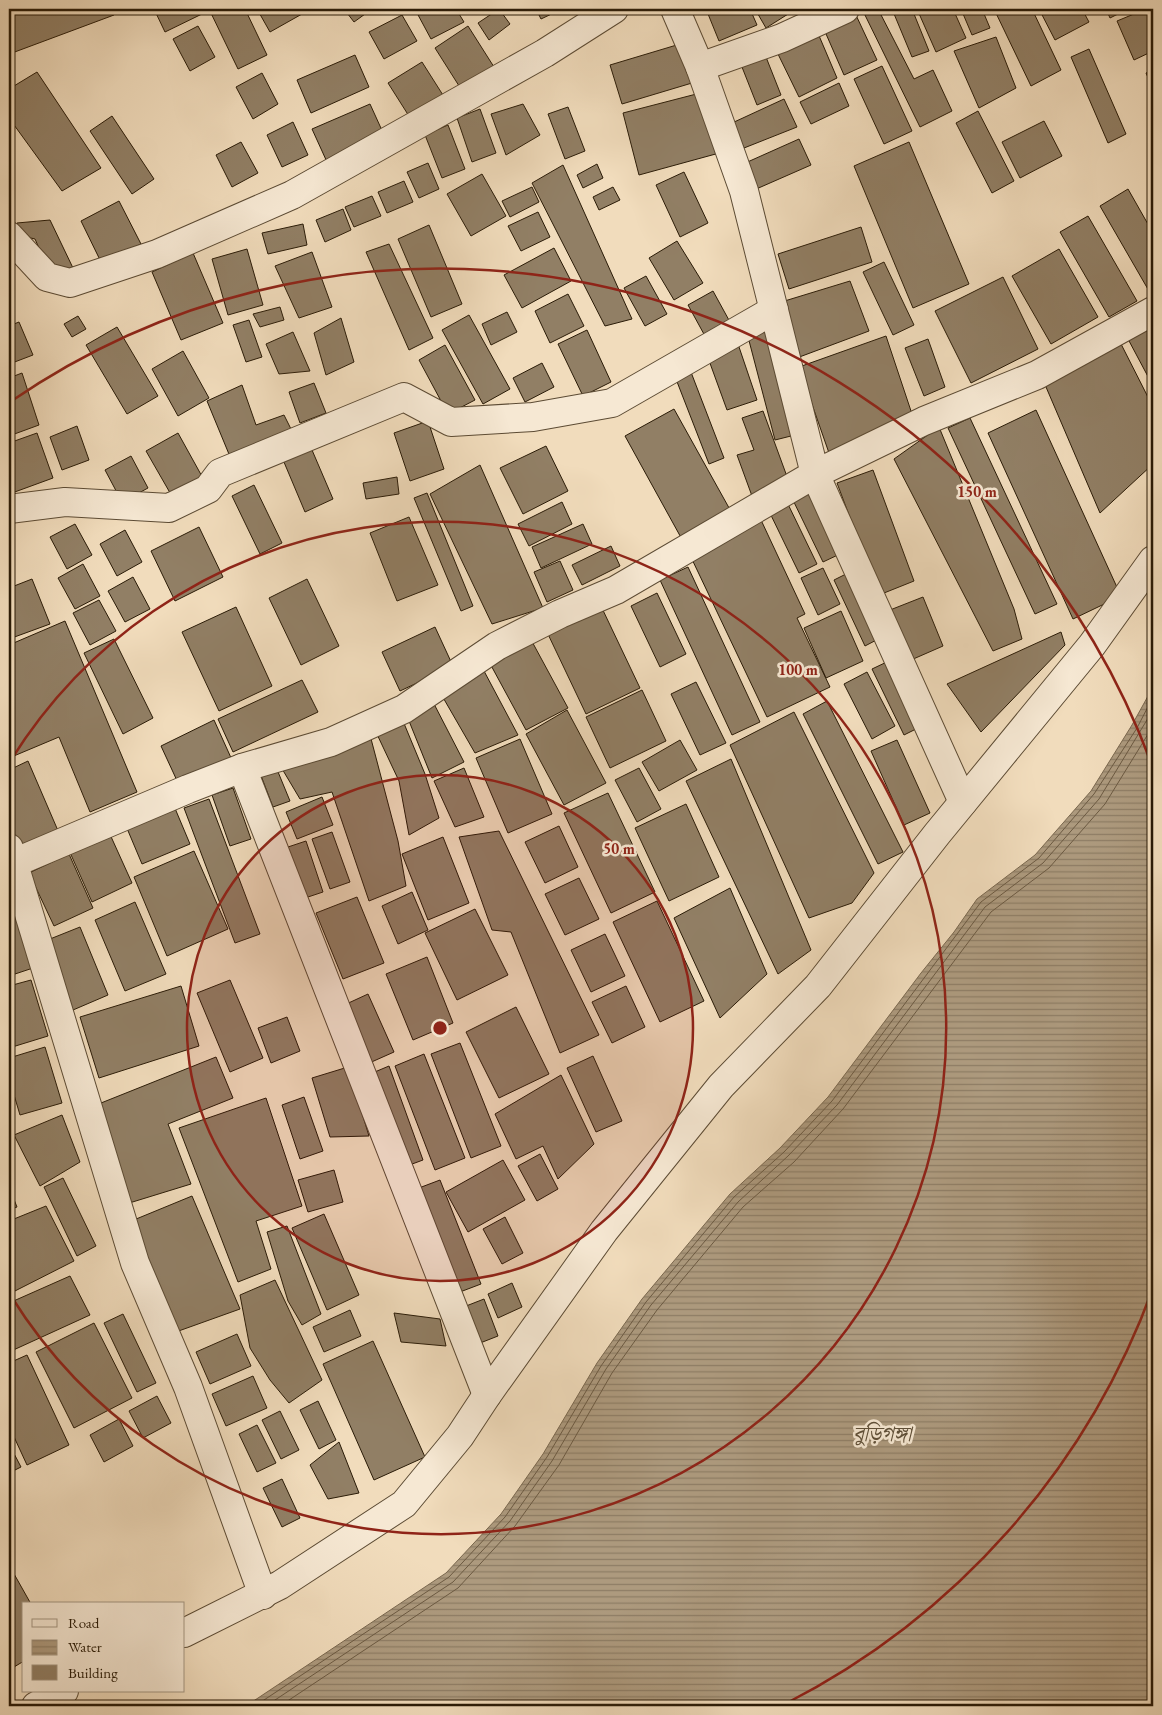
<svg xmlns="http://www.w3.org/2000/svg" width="1162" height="1715" font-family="'EB Garamond','Noto Serif Bengali',serif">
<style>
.water{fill:url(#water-rules);stroke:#79674e}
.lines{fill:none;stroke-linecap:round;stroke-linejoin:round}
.shore{stroke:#6c5a42;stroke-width:1}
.building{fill:#917f65;stroke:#2a1b07}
.minor-casing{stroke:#5c4b34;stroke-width:30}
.minor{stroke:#f6e8d3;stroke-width:28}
.ring{fill:none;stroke:#8f2418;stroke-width:2.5}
.labels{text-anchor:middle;stroke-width:5;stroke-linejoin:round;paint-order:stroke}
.water-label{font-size:21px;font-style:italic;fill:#5e4e37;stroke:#f6e8d3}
.centre{fill:#8f2418;stroke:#f6e8d3;stroke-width:2.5}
.ring-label{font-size:15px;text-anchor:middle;font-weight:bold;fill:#8f2418;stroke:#f6e8d3;stroke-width:5;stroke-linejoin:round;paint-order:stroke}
</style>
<defs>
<pattern id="water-rules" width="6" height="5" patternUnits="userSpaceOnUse" patternTransform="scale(1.25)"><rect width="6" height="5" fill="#ad9a7e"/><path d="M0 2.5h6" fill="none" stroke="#8d7d65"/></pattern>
</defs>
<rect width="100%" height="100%" fill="#f1dcbc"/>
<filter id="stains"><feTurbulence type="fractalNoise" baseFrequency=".004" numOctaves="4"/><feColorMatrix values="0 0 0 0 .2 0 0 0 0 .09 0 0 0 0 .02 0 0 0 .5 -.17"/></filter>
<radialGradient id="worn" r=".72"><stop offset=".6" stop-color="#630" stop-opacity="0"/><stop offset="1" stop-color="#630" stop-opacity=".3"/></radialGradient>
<path class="water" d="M1153,687V1706H246L446,1573L501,1514L543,1454L597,1363L642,1299L730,1194L780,1148L828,1097L921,973L954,932L977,899L1035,855L1091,791L1132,725Z"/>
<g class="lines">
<g class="shore">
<path d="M255,1706L449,1577L505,1517L547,1457L601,1366L646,1302L734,1197L784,1152L832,1101L981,902L1039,858L1094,794L1137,728L1153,697"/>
<path d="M266,1706L453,1582L510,1521L552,1461L606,1369L651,1305L738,1202L788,1156L837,1105L985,907L1043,863L1099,799L1153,710"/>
<path d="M280,1706L458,1588L515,1526L559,1465L612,1373L657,1310L743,1207L794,1162L843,1109L991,912L1049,868L1105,804L1153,726"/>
</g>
</g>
<g class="building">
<path d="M9,9H112L114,15L12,53L9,43Z"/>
<path d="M154,9H202L204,13L165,32Z"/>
<path d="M209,9H245L267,55L238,69Z"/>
<path d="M257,9H299L302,14L270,32Z"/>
<path d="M344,9H372L354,22Z"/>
<path d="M424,9H456L464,22L431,39L417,13Z"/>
<path d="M499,9L510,24L489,40L478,23Z"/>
<path d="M536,9H562L541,19Z"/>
<path d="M706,9H750L757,25L719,41Z"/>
<path d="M755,9H796L766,28Z"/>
<path d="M862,9H878L914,79L933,70L952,111L920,127Z"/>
<path d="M892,9H912L929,51L912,57Z"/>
<path d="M917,9H953L966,38L936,52Z"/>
<path d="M961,9H982L990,28L972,35Z"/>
<path d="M994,9H1032L1061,70L1031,86Z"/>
<path d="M1039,9H1082L1089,22L1055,40Z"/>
<path d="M1106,9H1128L1110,18Z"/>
<path d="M1146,9H1153V51L1134,60L1117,21Z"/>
<path d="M855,13L877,60L844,75L823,27Z"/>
<path d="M402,15L417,41L384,59L369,32Z"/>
<path d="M198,26L215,57L190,71L173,39Z"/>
<path d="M468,26L494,67L461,89L435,48Z"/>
<path d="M817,31L837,78L799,97L777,52Z"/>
<path d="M996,37L1016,88L979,108L954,51Z"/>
<path d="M680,44L692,83L622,104L610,65Z"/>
<path d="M1089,49L1126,134L1108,143L1071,57Z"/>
<path d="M764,52L781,95L757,105L740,62Z"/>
<path d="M355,55L369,87L311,113L297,80Z"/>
<path d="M422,62L448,103L414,124L388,83Z"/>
<path d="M882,66L912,131L884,144L854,79Z"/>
<path d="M1153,70V89L1146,73Z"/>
<path d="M37,72L101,168L62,191L9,118V89Z"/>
<path d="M262,73L278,104L253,119L236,87Z"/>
<path d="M839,83L849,106L811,124L800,102Z"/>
<path d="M708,91L723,152L639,175L623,113Z"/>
<path d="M784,99L797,127L744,148L732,123Z"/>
<path d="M370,104L385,137L327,162L312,129Z"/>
<path d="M523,104L540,135L506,155L491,114Z"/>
<path d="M568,107L585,151L565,159L548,114Z"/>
<path d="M480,109L496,153L472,162L457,118Z"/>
<path d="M978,111L1014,181L992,193L956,123Z"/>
<path d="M112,116L154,179L132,194L90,131Z"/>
<path d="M1044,121L1062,156L1020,178L1002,142Z"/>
<path d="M293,122L308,155L282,167L267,135Z"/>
<path d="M448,125L465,169L442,178L425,135Z"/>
<path d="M799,139L811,165L754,190L743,164Z"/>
<path d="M241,142L258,173L232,187L216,155Z"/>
<path d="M909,142L969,284L913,308L854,166Z"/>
<path d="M428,163L439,189L419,198L407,172Z"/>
<path d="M597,164L603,178L583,188L577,175Z"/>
<path d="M563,165L632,319L605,326L532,183Z"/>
<path d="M684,172L708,223L680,237L656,185Z"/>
<path d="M482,174L506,216L471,236L447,194Z"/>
<path d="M404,181L413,202L387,213L378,192Z"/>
<path d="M532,187L539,202L510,217L502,201Z"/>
<path d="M613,187L620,200L599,210L593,197Z"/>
<path d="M1128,189L1153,233V288L1149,291L1100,206Z"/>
<path d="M372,196L381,216L354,227L345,207Z"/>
<path d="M119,201L141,244L102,264L81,221Z"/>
<path d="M343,209L351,230L325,242L316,220Z"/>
<path d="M538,212L550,237L521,251L508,226Z"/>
<path d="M1088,216L1137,301L1109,317L1060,232Z"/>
<path d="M50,220L73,268L49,271L35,239L18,235L17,223Z"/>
<path d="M303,224L307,245L268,254L262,233Z"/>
<path d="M429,225L462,304L431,317L398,239Z"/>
<path d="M861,227L872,262L789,289L778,254Z"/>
<path d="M677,241L703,283L674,300L649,258Z"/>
<path d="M389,244L433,338L409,350L366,252Z"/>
<path d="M554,248L571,281L522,308L504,275Z"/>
<path d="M247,249L263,305L228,315L212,259Z"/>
<path d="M1059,249L1098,317L1051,344L1012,276Z"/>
<path d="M312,252L332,307L299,318L275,266Z"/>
<path d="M193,253L223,323L181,340L152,272Z"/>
<path d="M884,262L914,325L893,335L863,272Z"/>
<path d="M646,276L667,314L645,326L624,288Z"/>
<path d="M1003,277L1038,349L971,383L935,311Z"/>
<path d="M850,281L869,331L794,359L778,303Z"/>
<path d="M713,291L730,322L705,336L688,305Z"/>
<path d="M568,294L584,326L550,343L535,311Z"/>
<path d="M280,307L284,320L260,327L253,314Z"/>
<path d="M507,312L517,332L491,345L482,324Z"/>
<path d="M469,315L510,389L483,404L442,330Z"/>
<path d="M78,316L86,329L72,337L64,324Z"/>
<path d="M341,318L354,362L326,375L314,333Z"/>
<path d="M249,320L262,357L246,362L233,325Z"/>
<path d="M19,322L33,355L12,363L9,355V326Z"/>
<path d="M117,327L158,396L127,414L86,345Z"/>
<path d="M1151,327L1153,331V386L1128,339Z"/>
<path d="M767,328L795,435L775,440L747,333Z"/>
<path d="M587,330L611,382L583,396L558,344Z"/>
<path d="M293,332L310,371L279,374L266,344Z"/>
<path d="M886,336L915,423L829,453L799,367Z"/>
<path d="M928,339L945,387L924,396L905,348Z"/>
<path d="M1119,340L1153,407V464L1100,513L1043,380Z"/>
<path d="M738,344L757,400L727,410L707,355Z"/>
<path d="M445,345L475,400L448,414L419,360Z"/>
<path d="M183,351L209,398L178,416L152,369Z"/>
<path d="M542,363L554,387L525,402L513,378Z"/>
<path d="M689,367L724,458L709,464L674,374Z"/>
<path d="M22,373L39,425L9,436V378Z"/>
<path d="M314,383L326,413L300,423L289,392Z"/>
<path d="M242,385L256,425L284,415L293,433L231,459L207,401Z"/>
<path d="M674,409L733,515L684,543L625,436Z"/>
<path d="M1036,410L1121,596L1073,619L988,433Z"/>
<path d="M763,411L789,482L752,496L737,455L754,450L742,418Z"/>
<path d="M970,418L1057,604L1035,614L948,428Z"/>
<path d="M428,421L444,469L410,481L394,433Z"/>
<path d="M77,426L89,460L62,470L50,437Z"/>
<path d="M939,427L1014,609L1022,639L993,651L894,459Z"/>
<path d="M37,433L53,478L12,493L9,483V443Z"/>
<path d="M178,433L204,480L173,498L146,451Z"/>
<path d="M309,443L333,499L305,512L281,455Z"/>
<path d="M546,446L568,491L523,514L500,468Z"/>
<path d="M131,456L148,488L122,502L105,470Z"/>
<path d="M480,465L543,608L492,624L430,494Z"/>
<path d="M873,470L914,581L879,595L837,483Z"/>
<path d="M397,477L399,494L366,499L363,483Z"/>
<path d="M254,485L282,543L260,554L232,496Z"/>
<path d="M810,487L842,553L823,562L791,496Z"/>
<path d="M427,493L473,606L461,611L414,498Z"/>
<path d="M785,498L817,564L799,573L767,507Z"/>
<path d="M562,502L572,524L529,546L518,524Z"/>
<path d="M409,517L438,585L397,601L370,533Z"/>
<path d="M761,520L805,614L797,618L830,687L767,717L689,553Z"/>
<path d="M75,524L92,555L67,569L50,537Z"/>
<path d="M583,524L592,544L541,568L532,547Z"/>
<path d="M199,527L223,577L175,601L151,551Z"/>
<path d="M125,530L142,562L117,576L100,544Z"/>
<path d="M611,546L620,566L582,585L572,565Z"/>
<path d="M560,561L573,590L547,602L534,572Z"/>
<path d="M83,564L100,596L75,609L58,578Z"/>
<path d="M688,567L760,722L732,735L660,580Z"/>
<path d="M823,568L840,604L818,615L801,578Z"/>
<path d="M852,571L884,636L865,646L834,580Z"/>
<path d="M133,577L150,609L125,622L108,591Z"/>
<path d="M32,579L50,624L9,639V588Z"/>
<path d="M307,579L339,646L301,665L269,598Z"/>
<path d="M657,593L686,654L660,667L631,606Z"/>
<path d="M923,597L943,646L911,660L890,610Z"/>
<path d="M99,600L116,631L90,645L73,613Z"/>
<path d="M600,604L640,688L586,714L546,630Z"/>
<path d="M236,607L272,686L219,711L182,632Z"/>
<path d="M841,611L863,661L826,678L804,628Z"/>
<path d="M65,621L137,792L90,812L59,737L9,758V645Z"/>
<path d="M435,627L453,666L400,691L382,652Z"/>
<path d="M1061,632L1065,645L981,732L947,684Z"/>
<path d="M529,636L568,708L526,730L487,658Z"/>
<path d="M114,639L153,718L123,734L84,653Z"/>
<path d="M891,660L922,726L904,735L872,669Z"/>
<path d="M484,671L518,735L475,753L441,694Z"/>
<path d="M867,672L895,726L872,739L844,684Z"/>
<path d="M302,680L318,712L233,752L218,719Z"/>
<path d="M696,682L726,743L700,755L671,694Z"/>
<path d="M642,690L666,741L610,768L586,717Z"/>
<path d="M827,701L903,852L878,864L803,714Z"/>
<path d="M433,702L464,762L432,778L407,716Z"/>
<path d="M567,710L606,783L564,805L526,734Z"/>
<path d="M794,712L874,873L852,903L809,918L730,745Z"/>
<path d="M214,720L232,760L179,785L161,746Z"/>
<path d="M403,721L425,774L439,818L409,835L399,781L375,730Z"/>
<path d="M370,735L398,841L406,886L369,901L332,792L300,799L278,762Z"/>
<path d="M520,739L552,814L508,833L476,758Z"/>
<path d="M680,740L697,770L659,791L642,762Z"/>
<path d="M897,740L930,813L904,825L871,751Z"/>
<path d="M731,759L811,950L778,974L686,781Z"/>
<path d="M28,761L59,833L18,851L9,829V770Z"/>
<path d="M276,767L290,801L273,807L260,773Z"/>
<path d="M464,768L484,817L455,827L434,781Z"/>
<path d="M639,768L661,809L637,822L615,780Z"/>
<path d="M233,788L251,839L230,846L212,795Z"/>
<path d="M608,793L655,892L611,913L564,813Z"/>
<path d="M322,797L333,825L297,839L286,812Z"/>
<path d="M209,799L260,934L235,943L184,808Z"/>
<path d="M686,804L719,877L669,901L635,828Z"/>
<path d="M174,806L190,844L142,864L126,826Z"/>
<path d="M559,826L578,867L545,883L525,842Z"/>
<path d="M108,830L132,883L92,902L68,848Z"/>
<path d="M499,831L599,1035L560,1053L511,932L492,930L459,837Z"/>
<path d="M332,832L350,882L330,889L312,839Z"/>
<path d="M443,837L469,903L428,920L402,854Z"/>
<path d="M306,841L323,892L302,899L285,848Z"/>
<path d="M194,851L228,929L167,956L134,877Z"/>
<path d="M69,854L93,908L54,926L29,873Z"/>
<path d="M579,878L599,919L565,935L545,894Z"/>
<path d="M730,888L767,974L720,1018L674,918Z"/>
<path d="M9,892L33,968L9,976Z"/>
<path d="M412,892L428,930L398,944L382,906Z"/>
<path d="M357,897L384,963L343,979L316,913Z"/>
<path d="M657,901L704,1001L660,1022L613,922Z"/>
<path d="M135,902L166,974L125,991L95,920Z"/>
<path d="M475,909L508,975L457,1000L425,933Z"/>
<path d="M80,927L108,995L73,1010L45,941Z"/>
<path d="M605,934L625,976L591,992L571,950Z"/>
<path d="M427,957L453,1023L413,1040L386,974Z"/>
<path d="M31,980L48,1036L9,1048V986Z"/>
<path d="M230,980L263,1058L230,1072L197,993Z"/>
<path d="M181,986L199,1046L99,1078L80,1017Z"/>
<path d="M626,986L645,1027L612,1043L592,1002Z"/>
<path d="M368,994L394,1052L367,1064L342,1006Z"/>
<path d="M516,1007L549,1074L499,1098L466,1032Z"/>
<path d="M287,1017L300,1051L271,1063L258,1028Z"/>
<path d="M460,1043L501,1146L471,1158L431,1054Z"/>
<path d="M45,1047L62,1103L20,1115L9,1078V1058Z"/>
<path d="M424,1054L465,1158L435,1170L395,1066Z"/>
<path d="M593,1056L622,1121L596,1132L567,1068Z"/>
<path d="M216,1057L233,1098L168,1124L191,1184L126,1204L91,1107Z"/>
<path d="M389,1066L423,1160L404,1167L370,1074Z"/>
<path d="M348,1067L369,1136L330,1137L312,1078Z"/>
<path d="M561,1075L594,1144L558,1179L543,1146L516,1159L495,1114Z"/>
<path d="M304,1097L323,1151L300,1159L282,1105Z"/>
<path d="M266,1098L302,1206L256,1221L271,1269L238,1282L179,1128Z"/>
<path d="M62,1115L80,1162L40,1186L14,1135Z"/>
<path d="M540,1154L558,1189L537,1201L518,1166Z"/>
<path d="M503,1160L525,1200L468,1232L446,1192Z"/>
<path d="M334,1170L343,1202L308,1212L298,1180Z"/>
<path d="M63,1178L96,1246L77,1256L44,1187Z"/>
<path d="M440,1180L481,1284L452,1295L411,1191Z"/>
<path d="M9,1187L17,1207L9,1210Z"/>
<path d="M192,1196L240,1309L173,1333L124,1224Z"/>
<path d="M46,1206L74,1261L9,1294V1221Z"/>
<path d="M324,1214L359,1295L327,1310L292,1228Z"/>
<path d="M505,1217L523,1253L502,1264L483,1229Z"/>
<path d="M287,1226L321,1314L302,1325L288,1301L267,1232Z"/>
<path d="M70,1276L90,1315L9,1352V1303Z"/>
<path d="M275,1280L322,1380L289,1403L270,1380L250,1348L240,1295Z"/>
<path d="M512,1283L522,1307L498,1318L488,1294Z"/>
<path d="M484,1299L498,1336L475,1345L461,1308Z"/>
<path d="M350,1310L361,1336L324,1352L313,1327Z"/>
<path d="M394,1313L440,1319L446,1346L401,1342Z"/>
<path d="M123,1314L156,1383L137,1392L104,1323Z"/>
<path d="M94,1323L132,1398L74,1428L36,1352Z"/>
<path d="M237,1334L251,1366L210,1384L196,1352Z"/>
<path d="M373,1341L425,1457L374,1480L323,1364Z"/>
<path d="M27,1355L69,1445L27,1465L9,1426V1363Z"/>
<path d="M253,1376L267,1408L226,1426L212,1394Z"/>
<path d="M157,1396L171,1423L143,1438L129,1411Z"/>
<path d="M318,1401L336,1440L319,1449L300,1410Z"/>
<path d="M280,1411L299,1450L281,1459L262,1420Z"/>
<path d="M119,1419L133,1446L104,1462L90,1435Z"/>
<path d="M257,1425L276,1463L257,1472L239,1434Z"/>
<path d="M339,1442L359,1493L328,1499L310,1465Z"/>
<path d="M9,1444L21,1467L9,1473Z"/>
<path d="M282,1479L300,1518L282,1527L263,1488Z"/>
<path d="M9,1565L31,1604H24V1661L9,1670Z"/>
</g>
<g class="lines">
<g class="minor-casing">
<g id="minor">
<path d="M675,9L700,67L744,191L815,474L963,802"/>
<path d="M700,67L782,38L845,9"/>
<path d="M9,236L47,277L70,283L157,254L292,195L545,53L614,9"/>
<path d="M9,509L65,502L169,508L208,489L220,473L404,397L451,422L533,417L612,403L774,310"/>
<path d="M242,768L487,1395"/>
<path d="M9,848L135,1263L188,1387L263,1595"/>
<path d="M9,865L188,789L242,768L331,742L404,709L497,646L560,614L616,590L815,474L924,421L1037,375L1153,311"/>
<path d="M184,1633L280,1585L404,1504L460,1436L487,1395L604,1231L721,1086L818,986L937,834L1092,645L1153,560"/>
<path d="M36,1706L64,1691"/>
</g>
</g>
<use href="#minor" class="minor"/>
</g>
<circle cx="440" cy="1028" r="253" fill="#8f2418" fill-opacity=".12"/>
<g class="ring">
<circle cx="440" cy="1028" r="253"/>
<path d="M11 760A506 506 0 1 1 11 1296"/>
<path d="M1153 1288A759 759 0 0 1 785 1704M10 402A759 759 0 0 1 1153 768"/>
</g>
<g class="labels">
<g class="water-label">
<text x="882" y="1441">বুড়িগঙ্গা</text>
</g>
</g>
<circle cx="440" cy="1028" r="8" class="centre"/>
<g class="ring-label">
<text x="977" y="497">150 m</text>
<text x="798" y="675">100 m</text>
<text x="619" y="854">50 m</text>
</g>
<rect width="1162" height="1715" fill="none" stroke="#f1dcbc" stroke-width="30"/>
<rect x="10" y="10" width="1142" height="1695" fill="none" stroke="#2a1b07" stroke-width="2.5"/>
<rect x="15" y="15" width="1132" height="1685" fill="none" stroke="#2a1b07"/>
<rect x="22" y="1602" width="162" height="90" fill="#f6e8d3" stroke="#a49681"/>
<rect x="32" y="1619" width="25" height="8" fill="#f6e8d3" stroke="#a49681"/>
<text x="68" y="1628" font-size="15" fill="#2a1b07">Road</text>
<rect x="32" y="1640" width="25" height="15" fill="url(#water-rules)" stroke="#a49681"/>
<text x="68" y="1652" font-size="15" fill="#2a1b07">Water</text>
<rect x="32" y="1665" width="25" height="15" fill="#917f65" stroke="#a49681"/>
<text x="68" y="1678" font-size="15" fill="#2a1b07">Building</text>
<rect width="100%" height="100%" filter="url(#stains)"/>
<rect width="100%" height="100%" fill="url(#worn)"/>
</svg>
